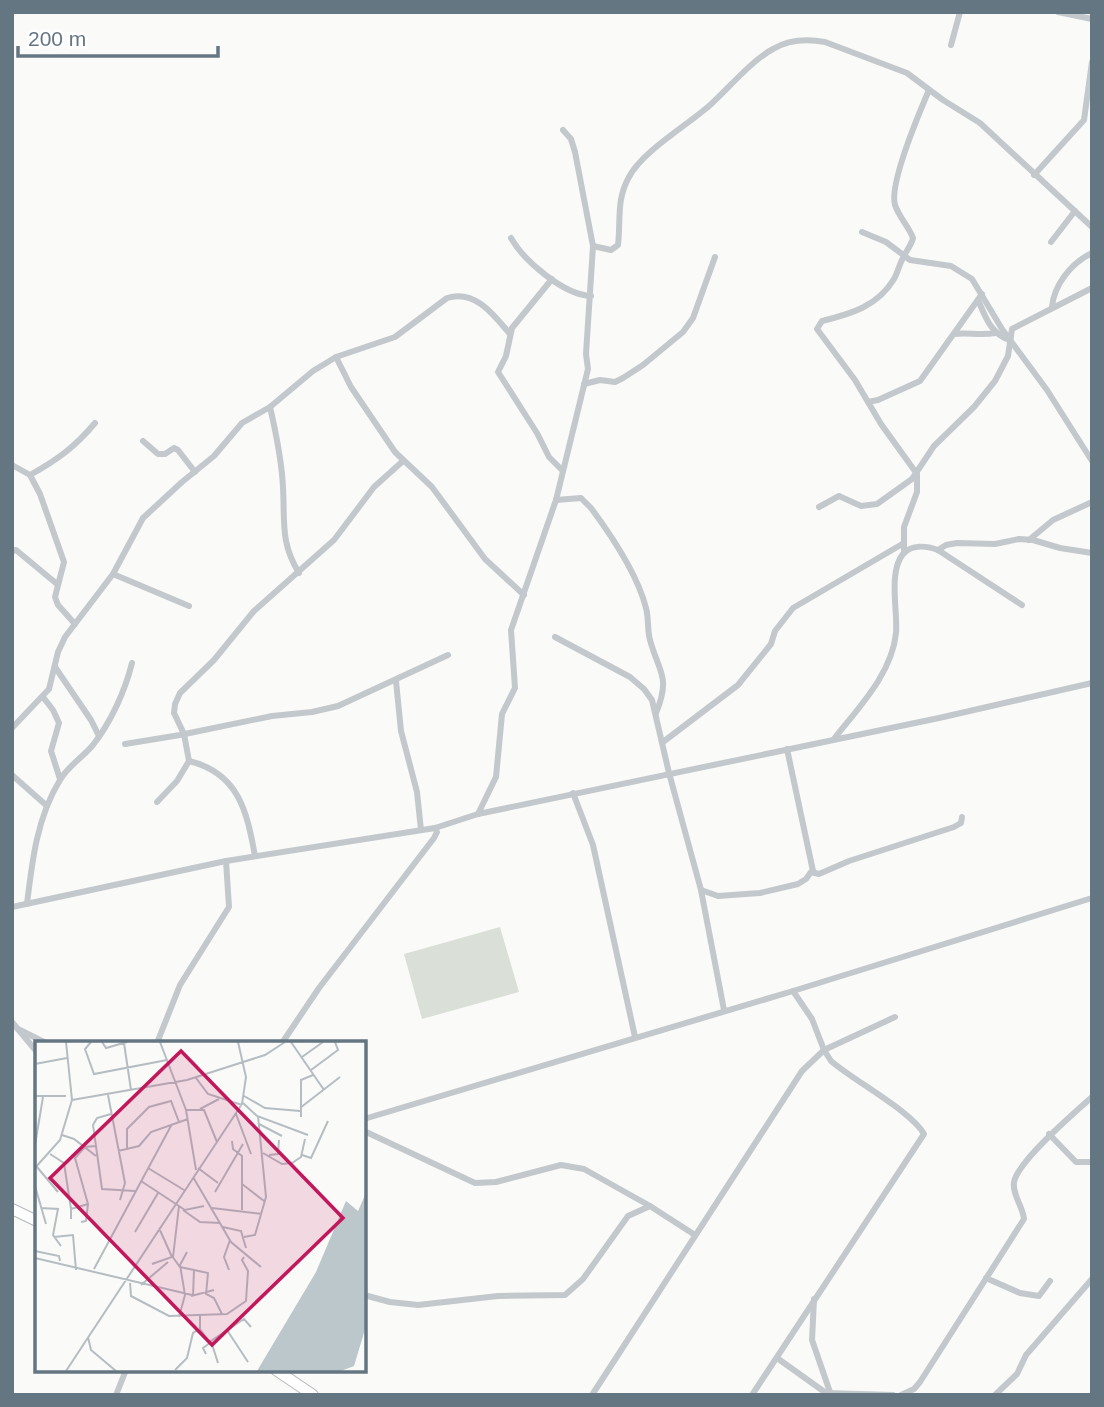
<svg xmlns="http://www.w3.org/2000/svg" width="1104" height="1407" font-family="Arial,sans-serif">
<style>
.green{fill:#dadfd7}
.lines{fill:none;stroke-linecap:round;stroke-linejoin:round}
.trunk-casing{stroke:#b4b9bd;stroke-width:12}
.minor{stroke:#c3c8cc;stroke-width:6}
.trunk{stroke:#fff;stroke-width:10}
.inset-road{fill:none;stroke:#b5bdc2;stroke-width:2}
.view{fill:#c2185b;fill-opacity:0.15;stroke:#c2185b;stroke-width:3.5}
.inset-edge{fill:none;stroke:#657683;stroke-width:3.5}
</style>
<rect width="100%" height="100%" fill="#fafaf8"/>
<path class="green" d="M500,927L519,992L422,1019L404,954Z"/>
<g class="lines">
<g class="trunk-casing">
<g id="trunk">
<path d="M12,1209L37,1221"/>
<path d="M276,1370L313,1395"/>
</g>
</g>
<g class="minor">
<path d="M1058,12L1092,19"/>
<path d="M951,45L960,12"/>
<path d="M1034,175L1084,120L1092,62"/>
<path d="M862,232L886,242L910,260L951,266L972,279L1002,329L1047,390L1092,461"/>
<path d="M511,238C524,261 564,295 591,296"/>
<path d="M1051,242L1075,211"/>
<path d="M593,246L611,250L618,245C621,220 616,200 629,177C642,152 686,126 709,106C727,90 752,60 773,49C788,40 808,39 825,42L907,73L943,100L980,123L1092,227"/>
<path d="M552,279L512,328L506,356L498,372L537,433L549,457L562,470"/>
<path d="M978,300C985,316 991,334 1009,340"/>
<path d="M1052,307C1054,285 1071,263 1092,253"/>
<path d="M954,334C968,332 981,336 995,333"/>
<path d="M336,357L351,387L395,452L432,487L485,559L524,595"/>
<path d="M584,384L600,380L615,382L623,378L643,365L683,332L693,318L715,257"/>
<path d="M868,402L878,400L920,381L982,294"/>
<path d="M270,407C276,433 282,462 283,488C285,522 280,542 299,573"/>
<path d="M143,441L158,454H165L174,448L178,450L195,472"/>
<path d="M12,465L30,475L40,494L64,562L55,597L58,605L75,624"/>
<path d="M30,475C57,460 75,447 95,423"/>
<path d="M556,500L581,498L591,508C611,535 638,576 646,608C649,619 647,629 650,640C659,673 671,676 656,713"/>
<path d="M819,507L839,496L861,506L877,504L912,479L934,446L974,407L995,381L1008,356L1012,329L1092,288"/>
<path d="M1029,540L1053,520L1092,502"/>
<path d="M938,550L946,545L957,543L995,544L1019,539L1033,540L1060,548L1092,553"/>
<path d="M12,551L16,550L57,584"/>
<path d="M904,553V527L917,492V474L881,424L855,380L817,329L822,321C851,314 878,306 894,279C898,272 899,265 903,258C906,251 911,246 913,238C909,227 899,217 895,205C889,184 920,111 929,90"/>
<path d="M113,574L189,606"/>
<path d="M555,637L630,677L644,689L652,700L669,773L701,890L724,1010"/>
<path d="M55,667L91,720L99,736"/>
<path d="M396,681L401,731L417,792L421,830"/>
<path d="M43,697L53,710L59,723L51,751L60,779"/>
<path d="M12,728L49,689L58,652L65,637L113,574L143,518L182,482L214,456L242,423L270,407L313,371L336,357L395,337L447,298C475,289 494,315 510,334"/>
<path d="M834,739C858,708 892,674 896,633C898,612 888,572 903,554C912,544 927,546 938,550L1022,605"/>
<path d="M663,742L738,685L771,644L775,631L793,608L904,543"/>
<path d="M125,744L180,735L272,716L312,712L338,706L448,655"/>
<path d="M787,749L813,871"/>
<path d="M189,761C239,773 247,812 255,856"/>
<path d="M12,775L47,806"/>
<path d="M573,793L593,845L635,1037"/>
<path d="M157,802L177,781L189,761L184,734L174,713L175,704L180,693L214,660L254,611L334,540L374,487L403,461"/>
<path d="M478,814L496,777L502,714L515,688L511,630L556,500L588,369L586,354L593,246L575,152L571,139L563,130"/>
<path d="M701,890L718,896L760,893L798,884L806,879L811,872L819,874L849,861L954,827L961,823L962,817"/>
<path d="M27,904C32,862 37,817 60,780C68,766 82,758 93,745C111,722 125,691 132,663"/>
<path d="M12,907L226,861L435,828L478,814L939,718L1092,683"/>
<path d="M12,1022L37,1052"/>
<path d="M18,1029L46,1043"/>
<path d="M157,1043L180,985L229,907L226,861"/>
<path d="M282,1043L319,988L434,838L437,832L435,828"/>
<path d="M364,1119L793,991L1092,898"/>
<path d="M364,1131L475,1183L496,1182L561,1165L584,1169L650,1206L695,1235"/>
<path d="M1049,1134L1076,1162H1092"/>
<path d="M986,1278L1020,1293L1039,1296L1050,1281"/>
<path d="M364,1295L390,1302L418,1305L498,1296L565,1295L583,1279L628,1216L650,1206"/>
<path d="M814,1299L812,1340L831,1395"/>
<path d="M777,1358L826,1393L893,1395"/>
<path d="M116,1395L126,1370"/>
<path d="M592,1395L802,1071L824,1050L895,1017"/>
<path d="M752,1395L924,1134C911,1111 854,1081 831,1061L824,1050L812,1019L793,991"/>
<path d="M901,1395L914,1389L920,1382L1024,1219C1023,1207 1012,1194 1014,1182C1018,1161 1075,1112 1092,1097"/>
<path d="M995,1395L1017,1374L1026,1355L1092,1279"/>
</g>
<use href="#trunk" class="trunk"/>
</g>
<g transform="translate(35 1041)">
<rect width="331" height="331" fill="#fafaf8"/>
<path d="M331,152V285L319,325L306,330H222L281,231L311,160L323,170Z" fill="#bbc7cb"/>
<path class="inset-road" d="M56,1L50,8L59,33L132,19M67,1L71,7L92,1M125,1L151,69L161,129M256,1L289,49M89,2L96,49M267,16L288,1M0,23L32,17M276,29L303,9L300,1M161,37L173,53L207,64M73,54L90,142L85,159M0,55H31M209,55L230,67L265,70M37,59L152,39L230,14L250,1M208,62L222,75L273,94M265,67L305,36M165,68L184,58M151,69H169L182,101M76,73L62,77L58,84L67,148L100,150M201,73L216,113M266,76V39L278,34M224,83L247,95M27,94L39,98L61,115M197,100L198,108L207,115V169M0,104L8,56M92,108V88L114,66L136,60L144,81M83,110L104,105L116,91L153,78M228,112L247,123L257,122L266,116L270,98M15,113L29,122L36,168M234,114L243,113L244,99M267,114L276,117L293,80M2,126L23,151M0,127L25,99L37,59L31,1M113,127L149,149M163,127L183,142M158,136L196,201L226,226M106,140L150,169L169,165M207,143L229,160M0,145L11,183M180,151L208,103M6,167L23,168L18,194L26,205M177,167L227,173M148,169L165,181L185,182M36,178V168L53,163M46,181L51,180L53,163L40,117L50,106L60,105M188,186L206,190L211,207M100,191L123,152M19,196L38,194L41,229M209,196L220,194L231,156L223,75M0,210L24,215L25,220M137,215L145,226L173,232L171,253L179,257L187,273M138,216L144,165M0,217L157,254M117,223L137,216L124,187M59,228L137,83M194,229L189,216L195,199M95,242L96,255L134,275L192,273L211,260L213,230L207,219L209,216M106,244L133,221M156,255L179,249M158,255L159,229M165,275V288L175,302L168,307L171,313M144,276L150,254L145,224L152,211M192,289L213,321M53,296L56,309L81,330M183,322L176,300L209,278L216,286M140,329L152,317L158,292L165,288M31,330L207,63L211,36L203,1"/>
<path class="view" d="M146,10L308,177L177,304L15,137Z"/>
<rect width="331" height="331" class="inset-edge"/>
</g>
<rect width="1104" height="1407" fill="none" stroke="#657683" stroke-width="28"/>
<path d="M18 46v10h200v-10" fill="none" stroke="#657683" stroke-width="3.5"/>
<text x="28" y="46" font-size="21" fill="#657683" stroke="#ffffff" stroke-width="5" paint-order="stroke">200 m</text>
</svg>
